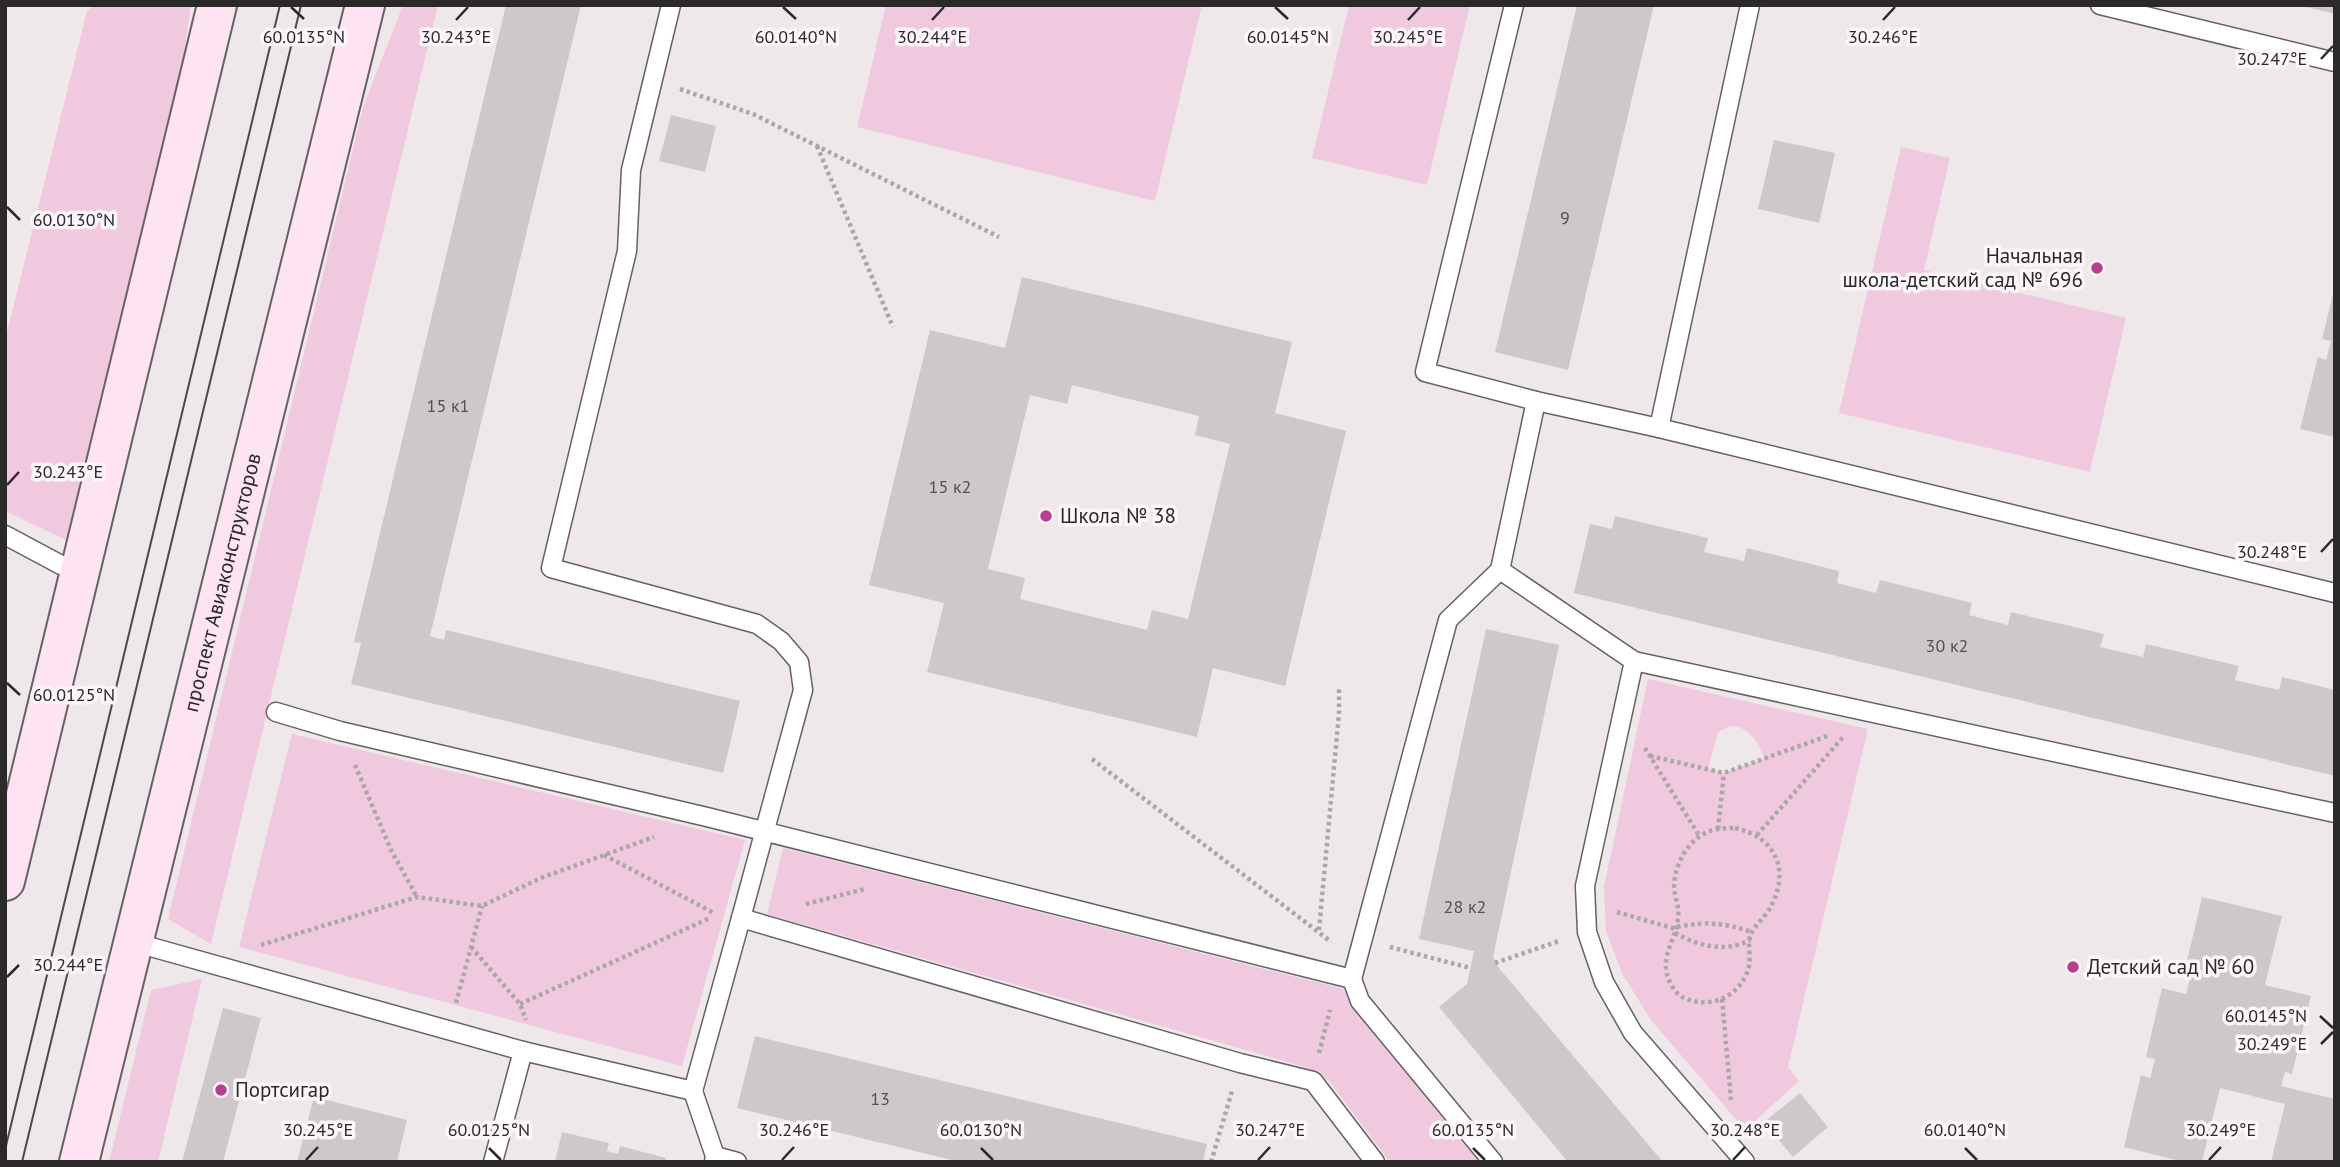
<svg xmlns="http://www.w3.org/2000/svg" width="2340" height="1167" font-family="'PT Sans',sans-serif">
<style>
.green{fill:#f1c9df;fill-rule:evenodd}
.building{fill:#cfc8cb;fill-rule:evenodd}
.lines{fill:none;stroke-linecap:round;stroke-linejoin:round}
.lane-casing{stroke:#676064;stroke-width:21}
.secondary-casing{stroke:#676064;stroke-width:42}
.path{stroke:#aba6a8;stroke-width:4.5;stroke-dasharray:3.5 3.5;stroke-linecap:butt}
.lane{stroke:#fff;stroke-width:18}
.secondary{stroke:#fee3f3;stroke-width:38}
.tram{stroke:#4b494a;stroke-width:2}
.ticks{fill:none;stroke:#2b292a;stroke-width:2.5}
.poi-dot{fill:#b93e90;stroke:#fcf5f9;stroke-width:2.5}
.labels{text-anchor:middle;stroke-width:7;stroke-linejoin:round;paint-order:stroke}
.number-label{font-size:18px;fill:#545152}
.poi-label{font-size:21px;fill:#2b292a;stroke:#fcf5f9;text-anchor:start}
.street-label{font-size:21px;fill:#2b292a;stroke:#fcf5f9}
.ticks-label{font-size:18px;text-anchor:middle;fill:#2b292a;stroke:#fcf5f9;stroke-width:7;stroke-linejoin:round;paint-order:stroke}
</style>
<rect width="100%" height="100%" fill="#efe8eb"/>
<g class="green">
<path d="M94,5H191L184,54L66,540L5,511V340L87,11Z"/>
<path d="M403,5H438L211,944L168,919L363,107Z"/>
<path d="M886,5H1202L1155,201L857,127Z"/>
<path d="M1349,5H1470L1427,185L1312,158Z"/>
<path d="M1901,147L1950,158L1924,270L2126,318L2090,472L1839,413Z"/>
<path d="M1648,679L1868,729L1788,1067L1799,1081L1745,1130L1650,1019L1622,973L1606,931L1604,887ZM1731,726C1750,727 1758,742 1764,758L1724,773L1708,769L1718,732Z"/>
<path d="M292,734L745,840L682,1066L239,947Z"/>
<path d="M783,848L1344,989L1354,1007L1480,1162H1390L1328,1080L1305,1067L767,914Z"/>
<path d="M202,979L158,1162H109L151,990Z"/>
</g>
<g class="building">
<path d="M506,5H581L430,636L444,640L446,630L740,701L723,773L351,684L361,643L354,642Z"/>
<path d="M1577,5H1654L1568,370L1495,352Z"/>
<path d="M2302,5H2335V14L2302,6Z"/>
<path d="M671,115L716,126L705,172L659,161Z"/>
<path d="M1774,140L1835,153L1819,223L1758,209Z"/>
<path d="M1022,277L1292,342L1275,413L1346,431L1285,686L1213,668L1197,737L927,672L944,603L869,585L930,330L1005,348ZM1072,385L1199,416L1195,435L1230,444L1188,619L1152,610L1147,630L1020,599L1025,578L988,569L1030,395L1067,404Z"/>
<path d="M2334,290L2335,291V437L2300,429L2318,357L2326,360L2331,341L2322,339Z"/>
<path d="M1615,516L1708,538L1704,552L1744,561L1747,548L1839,571L1837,583L1876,593L1880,580L1972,603L1969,615L2008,625L2011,612L2104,634L2100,647L2143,657L2146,644L2239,666L2235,680L2279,690L2282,677L2335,690V776L1574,593L1590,524L1612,529Z"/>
<path d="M1486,629L1559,645L1493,957L1498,967L1663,1162H1568L1439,1007L1467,984L1474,951L1419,939Z"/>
<path d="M2202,897L2282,916L2265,985L2311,996L2292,1074L2285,1072L2281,1086L2335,1099V1162H2271L2285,1104L2220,1088L2202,1162H2184L2124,1147L2141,1075L2150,1078L2155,1059L2146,1057L2162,988L2186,994L2191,975L2184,974Z"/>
<path d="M223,1008L261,1018L223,1162H182Z"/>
<path d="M755,1036L1207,1144L1203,1162H960L737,1108Z"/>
<path d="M1800,1093L1828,1127L1793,1157L1764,1122Z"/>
<path d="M314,1097L407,1120L397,1162H297Z"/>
<path d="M562,1132L609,1143L607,1151L618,1154L620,1146L666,1158L665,1162H555Z"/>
</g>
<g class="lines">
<g class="lane-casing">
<g id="lane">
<path d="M671,5L631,170L627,251L551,568L757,624L781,641L799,662L803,690L741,918"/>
<path d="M1514,5L1425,372L1536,401"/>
<path d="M2100,5L2335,62"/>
<path d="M1659,428L2335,593"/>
<path d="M5,535L61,565L81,571"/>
<path d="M1634,661L2335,813"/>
<path d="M276,712L340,731L707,817L1352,979"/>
<path d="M133,942L523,1051L693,1091L741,918L1240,1063L1313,1081L1375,1162"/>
<path d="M693,1091L715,1156L714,1162"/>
<path d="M715,1156L737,1162"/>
<path d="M493,1162L523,1051"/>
<path d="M1493,1162L1360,1001L1352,979L1448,620L1500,570"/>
<path d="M1745,1162L1633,1033L1604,982L1587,932L1585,886L1634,661L1500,570L1536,401L1659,428L1750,5"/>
</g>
</g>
<g class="secondary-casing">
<g id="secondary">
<path d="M5,881L217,5"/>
<path id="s1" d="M79,1162L365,5"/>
</g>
</g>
<g class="path">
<path d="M680,89L753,114L999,237"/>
<path d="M817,146L893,327"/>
<path d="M1645,748L1700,837"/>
<path d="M1650,756L1724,773L1830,735"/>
<path d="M1092,759L1330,941"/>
<path d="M355,765L391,850L417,897"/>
<path d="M1735,828C1776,837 1791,871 1770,908C1765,917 1755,925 1751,934C1747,943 1751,956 1749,966C1742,996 1710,1011 1682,997C1676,993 1672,987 1669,980C1659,959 1675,941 1678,919C1680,908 1675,899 1674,888C1674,866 1687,840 1708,832C1716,828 1726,828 1735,828Z"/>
<path d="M1718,829L1724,773"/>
<path d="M1757,835L1844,736"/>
<path d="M604,855L714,913"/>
<path d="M806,904L865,889"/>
<path d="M1617,912L1676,929"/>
<path d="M1677,927C1705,921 1725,923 1752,932"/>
<path d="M1319,930L1339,713V687"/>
<path d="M1675,933C1698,946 1726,953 1750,940"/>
<path d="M261,945L417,897L482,906L541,878L654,837"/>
<path d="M471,947L520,1004L526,1020"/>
<path d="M1390,947L1470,968"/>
<path d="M1495,963L1559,941"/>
<path d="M1722,999L1731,1100"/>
<path d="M456,1003L482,906"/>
<path d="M520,1004L710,918"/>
<path d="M1319,1053L1330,1010"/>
<path d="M1211,1162L1232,1091"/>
</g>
<use href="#lane" class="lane"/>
<use href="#secondary" class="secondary"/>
<g class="tram">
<path d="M5,1150L280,5"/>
<path d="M22,1162L301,5"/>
</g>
</g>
<path class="ticks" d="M291,7L304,19M783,7L796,19M1275,7L1288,19M456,20L468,7M932,20L944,7M1408,20L1420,7M1883,20L1895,7M2321,59L2333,46M7,207L20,220M7,485L19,472M2321,552L2333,539M7,683L20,695M7,977L19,965M2320,1016L2333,1028M2321,1044L2333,1032M489,1148L501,1160M981,1148L993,1160M1473,1148L1485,1160M1965,1148L1977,1160M306,1160L318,1147M782,1160L794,1147M1258,1160L1270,1147M1733,1160L1745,1147M2209,1160L2221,1147"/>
<g class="poi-dot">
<circle cx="2097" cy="268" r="7"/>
<circle cx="1046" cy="516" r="7"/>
<circle cx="2073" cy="967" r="7"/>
<circle cx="221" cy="1090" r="7"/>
</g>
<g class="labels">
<g class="number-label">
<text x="1565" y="224">9</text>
<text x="448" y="412">15 к1</text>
<text x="950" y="493">15 к2</text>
<text x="1947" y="652">30 к2</text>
<text x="1465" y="913">28 к2</text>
<text x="880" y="1105">13</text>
</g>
<g class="poi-label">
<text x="2083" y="263" text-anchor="end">Начальная<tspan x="2083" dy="24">школа-детский сад № 696</tspan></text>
<text x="1060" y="523">Школа № 38</text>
<text x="2087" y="974">Детский сад № 60</text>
<text x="235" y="1097">Портсигар</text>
</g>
<g class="street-label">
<text dy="7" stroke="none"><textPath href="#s1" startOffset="597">проспект Авиаконструкторов</textPath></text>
</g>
</g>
<g class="ticks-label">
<text x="304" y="43">60.0135°N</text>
<text x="796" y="43">60.0140°N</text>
<text x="1288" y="43">60.0145°N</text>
<text x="456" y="43">30.243°E</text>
<text x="932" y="43">30.244°E</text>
<text x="1408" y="43">30.245°E</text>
<text x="1883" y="43">30.246°E</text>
<text x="2272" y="65">30.247°E</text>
<text x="74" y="226">60.0130°N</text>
<text x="68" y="478">30.243°E</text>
<text x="2272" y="558">30.248°E</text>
<text x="74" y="701">60.0125°N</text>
<text x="68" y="971">30.244°E</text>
<text x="2266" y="1022">60.0145°N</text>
<text x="2272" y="1050">30.249°E</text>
<text x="318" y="1136">30.245°E</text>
<text x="794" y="1136">30.246°E</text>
<text x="1270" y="1136">30.247°E</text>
<text x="1745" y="1136">30.248°E</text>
<text x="2221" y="1136">30.249°E</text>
<text x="489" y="1136">60.0125°N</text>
<text x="981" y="1136">60.0130°N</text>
<text x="1473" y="1136">60.0135°N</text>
<text x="1965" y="1136">60.0140°N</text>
</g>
<rect width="2340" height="1167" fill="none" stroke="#2b292a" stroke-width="14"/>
</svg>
